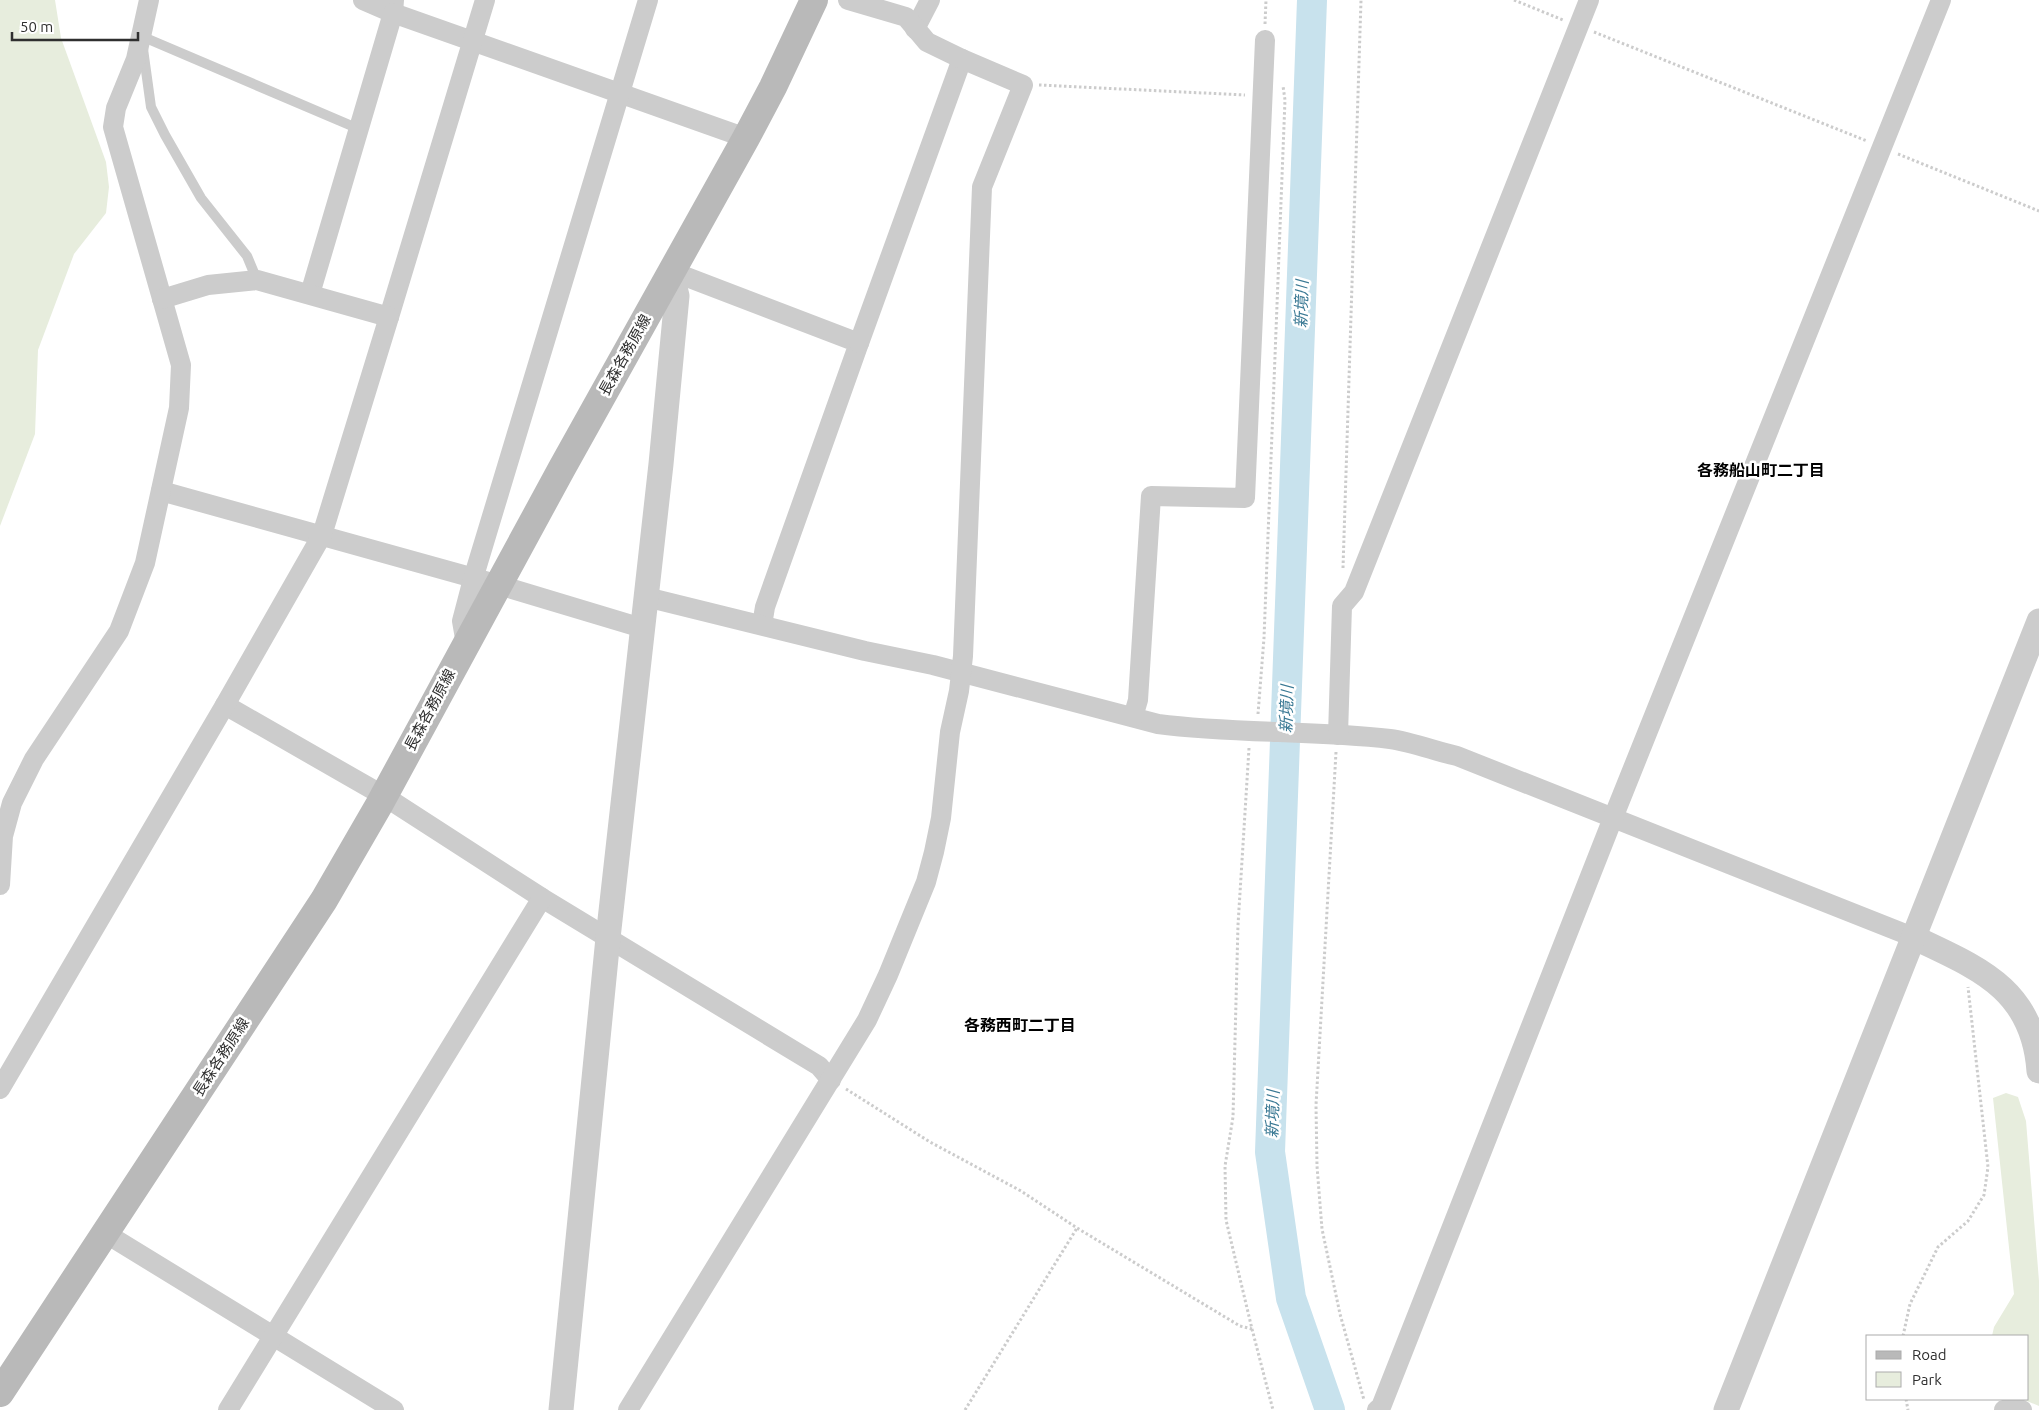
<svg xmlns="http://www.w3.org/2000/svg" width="2039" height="1410" font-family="Ubuntu,'Noto Sans JP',sans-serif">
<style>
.green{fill:#e7eddd}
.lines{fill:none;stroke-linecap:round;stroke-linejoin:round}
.river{stroke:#c8e2ed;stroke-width:30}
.path{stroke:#ccc;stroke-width:3;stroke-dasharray:2.5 2.5;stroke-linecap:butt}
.service{stroke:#ccc;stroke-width:10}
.minor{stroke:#ccc;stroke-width:20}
.tertiary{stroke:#ccc;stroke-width:25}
.secondary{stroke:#b9b9b9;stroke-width:28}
.labels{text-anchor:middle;stroke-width:5;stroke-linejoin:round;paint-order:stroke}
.street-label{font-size:15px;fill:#2f2f2f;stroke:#fff}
.water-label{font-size:16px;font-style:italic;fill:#3a7994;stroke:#fff}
.neighbourhood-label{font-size:16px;font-weight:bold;fill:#000;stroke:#fff}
</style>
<rect width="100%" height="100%" fill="#fff"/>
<g class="green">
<path d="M0,0H55L61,38L106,162L109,187L106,213L74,254L38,350L35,434L0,526Z"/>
<path d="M2006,1093L2018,1097L2026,1121L2039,1281V1406L2022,1399H2028V1336H1992L1994,1327L2014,1294L1993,1098Z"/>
</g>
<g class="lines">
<path class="river" d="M1312,0L1270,1152L1291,1298L1330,1410"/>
<g class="path">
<path d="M1514,0L1563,20"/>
<path d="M1265,24L1266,0"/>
<path d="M1594,32L1867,141"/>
<path d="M1039,85L1245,95"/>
<path d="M1898,154L2039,211"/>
<path d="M1343,568L1361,0"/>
<path d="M1258,714L1264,638L1285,100L1283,86"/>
<path d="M1249,748L1238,925L1233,1117L1225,1166L1226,1220L1252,1329L1273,1410"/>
<path d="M1336,752L1316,1105L1317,1166L1322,1229L1340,1314L1364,1400"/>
<path d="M846,1089L930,1142L1021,1191L1077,1228L1240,1326L1252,1329"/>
<path d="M1903,1336L1910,1304L1938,1247L1968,1221L1984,1195L1988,1167L1968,987"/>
<path d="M1906,1399L1908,1410"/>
<path d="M965,1410L1077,1228"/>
</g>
<g class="service">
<path d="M141,36L359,129"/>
<path d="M143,49L151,107L165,135L201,198L247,256L257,280"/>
</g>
<g class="minor">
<path d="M363,0L393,13L394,0"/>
<path d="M915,29L930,0"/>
<path d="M671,271L859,343L765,607L762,625"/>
<path d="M310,294L393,13L746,138"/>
<path d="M389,317L485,0"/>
<path d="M859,343L962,59"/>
<path d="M161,491L499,585L642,628"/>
<path d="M646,597L865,651L933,665L1158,724C1235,734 1313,730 1390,739C1412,742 1435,751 1457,756L1913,937"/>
<path d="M466,644L462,621L473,579L648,0"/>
<path d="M225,705L384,796L542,898L819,1066L831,1080"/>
<path d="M1133,717L1138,700L1151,496L1245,498L1265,40"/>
<path d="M1338,735L1342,606L1354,592L1589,0"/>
<path d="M0,885L3,836L12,803L34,759L119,631L145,563L179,408L181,365L113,127L116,108L136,59L149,0"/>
<path d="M0,1089L225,705L322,535L389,317L257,280L208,285L162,299"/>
<path d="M105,1233L394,1410"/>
<path d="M228,1410L542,898"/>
<path d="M628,1410L867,1020L888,975L926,882L934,852L941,818L950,732L959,691L963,656L982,187L1023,85L962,59L927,42L906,17L848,0"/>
<path d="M1377,1410L1381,1407L1613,818L1941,0"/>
<path d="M2004,1410L2017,1408L2022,1410"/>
</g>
<g class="tertiary">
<path d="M1913,937C1978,968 2033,988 2039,1071"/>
<path d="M561,1410L608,938L661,464L677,296L671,271"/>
<path d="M1726,1410L2039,621"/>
</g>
<path class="secondary" d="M0,1393L324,900L379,805L562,468L746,138L773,87L814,0"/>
</g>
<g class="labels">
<g class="street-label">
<text transform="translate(625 355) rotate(-61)" y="5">長森各務原線</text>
<text transform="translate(430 710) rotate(-62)" y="5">長森各務原線</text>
<text transform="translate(221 1057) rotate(-57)" y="5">長森各務原線</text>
</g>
<g class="water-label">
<text transform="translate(1301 304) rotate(-88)" y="6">新境川</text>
<text transform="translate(1286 709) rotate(-88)" y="6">新境川</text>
<text transform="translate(1272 1114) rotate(-88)" y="6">新境川</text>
</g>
<g class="neighbourhood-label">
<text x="1761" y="476">各務船山町二丁目</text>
<text x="1020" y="1031">各務西町二丁目</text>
</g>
</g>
<rect x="1866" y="1335" width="162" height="65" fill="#ffffff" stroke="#acacac"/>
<rect x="1876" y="1351" width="25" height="8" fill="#b9b9b9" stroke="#acacac"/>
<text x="1912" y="1360" font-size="15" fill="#2f2f2f">Road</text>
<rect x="1876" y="1372" width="25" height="15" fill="#e7eddd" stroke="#acacac"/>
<text x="1912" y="1385" font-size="15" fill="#2f2f2f">Park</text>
<path d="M12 32v8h126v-8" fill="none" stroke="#2f2f2f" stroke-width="2.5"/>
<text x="20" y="32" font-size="15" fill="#2f2f2f" stroke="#ffffff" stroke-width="4" paint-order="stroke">50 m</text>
</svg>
